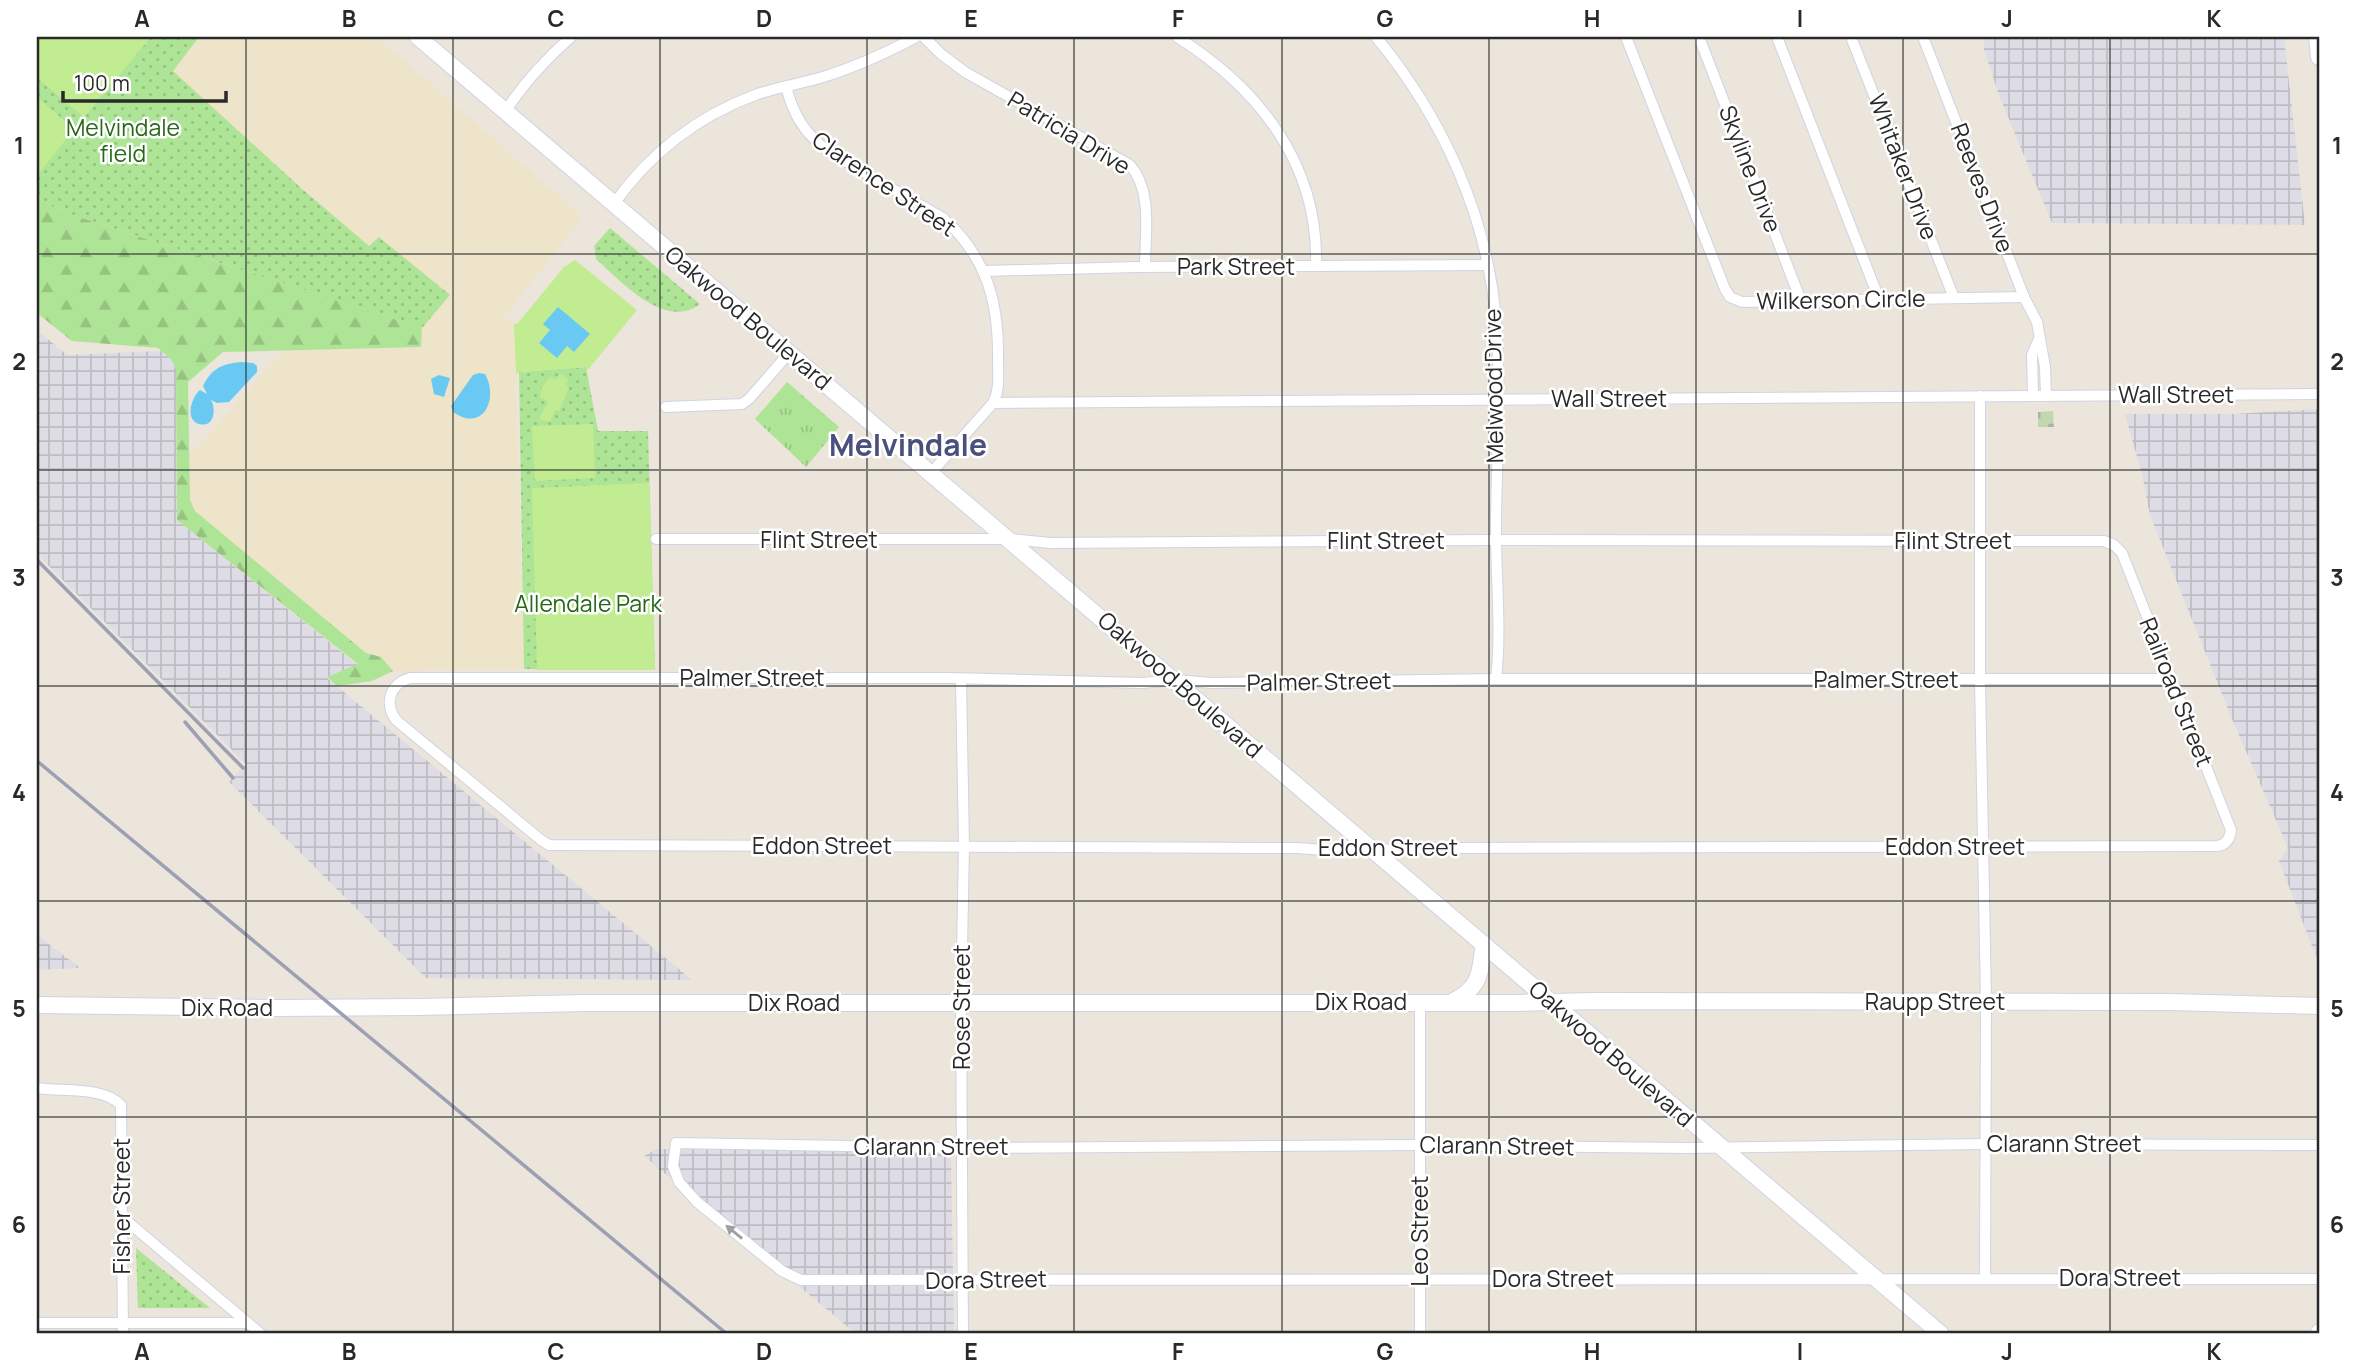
<svg xmlns="http://www.w3.org/2000/svg" width="2356" height="1371" font-family="Manrope,sans-serif">
<style>
.industrial{fill:url(#industrial-grid)}
.education{fill:#eee4c9}
.grass{fill:url(#grass-tufts)}
.forest{fill:url(#forest-firs)}
.cemetery{fill:url(#cemetery-stones)}
.park{fill:url(#park-dots)}
.pitch{fill:#c2ec91}
.water{fill:#6ac9f2}
.lines{fill:none;stroke-linecap:round;stroke-linejoin:round}
.street-casing{stroke:#d0d3e3;stroke-width:12}
.secondary-casing{stroke:#d0d3e3;stroke-width:18}
.street{stroke:#fff;stroke-width:10}
.secondary{stroke:#fff;stroke-width:16}
.rail{stroke:#9da0b4;stroke-width:3.5}
.oneway{fill:#9f9f9f}
.grid{fill:none;stroke:#292929;stroke-width:2;stroke-opacity:0.55}
.labels{text-anchor:middle;stroke-width:5;stroke-linejoin:round;paint-order:stroke}
.park-label{font-size:23px;fill:#266818;stroke:#fff}
.street-label{font-size:23px;fill:#292929;stroke:#fff}
.district-label{font-size:30px;font-weight:bold;fill:#49507b;stroke:#fff}
.neatline{fill:none;stroke:#292929;stroke-width:2.5}
.grid-label{font-size:23px;text-anchor:middle;font-weight:bold;fill:#292929}
</style>
<defs>
<pattern id="industrial-grid" width="8" height="8" patternUnits="userSpaceOnUse" patternTransform="scale(1.75)"><rect width="8" height="8" fill="#dedce4"/><path d="M0 4h8M4 0v8" fill="none" stroke="#bebdc4"/></pattern>
<pattern id="grass-tufts" width="24" height="20" patternUnits="userSpaceOnUse" patternTransform="scale(1.75)"><rect width="24" height="20" fill="#aee495"/><path d="M3 7l-1-3M5 7V3M7 7l1-3M15 17l-1-3M17 17v-4M19 17l1-3" fill="none" stroke="#96c480"/></pattern>
<pattern id="forest-firs" width="22" height="20" patternUnits="userSpaceOnUse" patternTransform="scale(1.75)"><rect width="22" height="20" fill="#aee495"/><path d="M5 1l3.5 6h-7zM16 11l3.5 6h-7z" fill="#96c480"/></pattern>
<pattern id="cemetery-stones" width="16" height="16" patternUnits="userSpaceOnUse" patternTransform="scale(1.75)"><rect width="16" height="16" fill="#c2d6b1"/><path d="M2 7V4a2 2 0 0 1 4 0v3zM10 15v-3a2 2 0 0 1 4 0v3z" fill="#a7b898"/></pattern>
<pattern id="park-dots" width="8" height="8" patternUnits="userSpaceOnUse" patternTransform="scale(1.75)"><rect width="8" height="8" fill="#aee495"/><path d="M2 2h.1M6 6h.1" fill="none" stroke="#96c480" stroke-width="1.8" stroke-linecap="round"/></pattern>
</defs>
<rect width="100%" height="100%" fill="#ece5db"/>
<g class="industrial">
<path d="M1984,37H2284L2305,225L2052,223L1999,95L1984,50Z"/>
<path d="M37,330L67,355L162,351L171,359L176,369L177,520L358,665L327,678L692,980L426,978L229,782L246,764L37,554Z"/>
<path d="M2319,409V964L2279,861L2288,848L2232,719L2150,515L2142,474L2125,414H2235Z"/>
<path d="M37,935L80,968L37,970Z"/>
<path d="M656,1149L951,1151L954,1334H856L644,1156Z"/>
</g>
<path class="education" d="M37,37H377L583,217L503,319L514,324L524,669L393,671L381,657L366,654L195,511L190,500L189,457L284,350L421,347L422,329L37,204Z"/>
<path class="grass" d="M787,382L839,427L806,467L755,419Z"/>
<path class="forest" d="M37,200L76,216L422,328L421,347L223,352L188,382L190,500L195,511L366,653L381,657L393,671L372,681L337,686L327,677L358,664L177,520L176,369L171,359L158,348L72,341L37,313Z"/>
<path class="cemetery" d="M2053,411L2054,427H2038V412Z"/>
<g class="park">
<path d="M37,37H199L173,71L302,189L369,246L379,237L450,295L422,328L76,216L37,200Z"/>
<path d="M610,228L700,304C665,331 621,281 596,259L594,246Z"/>
<path d="M586,367L598,431H648L655,670L524,669L519,372Z"/>
<path d="M136,1248L210,1308H138Z"/>
</g>
<g class="pitch">
<path d="M37,37H151L84,117L37,78Z"/>
<path d="M37,97L74,129L37,176Z"/>
<path d="M575,260L637,310L587,371L586,367L519,372L516,374L514,324L518,323L564,267Z"/>
<path d="M560,374L568,379L566,384L569,388L559,411L555,410L550,422L539,419L548,402L540,397L542,387L550,377L556,380Z"/>
<path d="M593,424L595,478L535,481L532,426Z"/>
<path d="M649,483L655,670H537L532,488Z"/>
</g>
<g class="water">
<path d="M558,307L590,334L574,352L567,346L557,358L539,343L550,330L543,324Z"/>
<path d="M241,362L253,363L257,366V372L229,402L217,403L211,400C216,408 215,428 199,424C184,420 192,396 200,390L207,394L203,386C212,368 222,364 241,362Z"/>
<path d="M479,373L485,374C499,399 483,433 453,412L451,406L473,375Z"/>
<path d="M439,375L450,378L444,397L434,394L431,379Z"/>
</g>
<g class="lines">
<g class="street-casing">
<g id="street">
<path d="M924,37L941,54L965,72L1130,165C1153,191 1145,234 1145,267"/>
<path d="M1177,37C1260,89 1319,165 1316,266"/>
<path d="M1376,37C1443,118 1488,217 1496,322C1501,388 1497,454 1496,519C1495,572 1502,627 1496,679"/>
<path d="M1626,37L1725,289L1730,297L1742,302L2024,297"/>
<path d="M1699,37L1801,301"/>
<path d="M1777,37L1879,299"/>
<path d="M1851,37L1954,298"/>
<path d="M1923,37L2024,297L2037,322L2045,367L2046,396"/>
<path d="M786,86C793,115 805,134 829,152L943,218C987,257 999,303 998,360C998,375 1000,390 993,403"/>
<path d="M505,112C523,84 546,59 571,37"/>
<path d="M613,205C649,154 696,117 755,95C777,87 800,84 823,77C855,67 886,53 916,37"/>
<path d="M984,271L1137,267L1487,265"/>
<path d="M1980,396V680L1986,1002L1985,1278"/>
<path d="M2033,396L2032,355L2039,339"/>
<path d="M666,407L742,404L749,399L789,353"/>
<path d="M931,473L993,403L2319,394"/>
<path d="M656,539H1010L1050,543L1485,540L2104,541L2114,545L2122,553L2231,830C2230,839 2226,845 2217,846L1430,848L1339,851L1297,848L549,845L541,840L396,720C384,703 390,684 410,678H950L1142,683L1175,680L1212,683L1496,679H2171"/>
<path d="M961,679L964,846L961,1003L963,1334"/>
<path d="M37,1088C62,1092 102,1086 121,1105L123,1334"/>
<path d="M2319,1145L1986,1144L1686,1148L1420,1145L962,1148L676,1143L673,1166L679,1182L697,1202L782,1271L801,1280L2319,1279"/>
<path d="M122,1217L261,1334"/>
<path d="M37,1323H247"/>
<path d="M1420,1334V1002"/>
</g>
</g>
<g class="secondary-casing">
<g id="secondary">
<path d="M418,37L1941,1334"/>
<path d="M2317,37L2319,57"/>
<path d="M1452,1002C1482,986 1479,975 1484,944"/>
<path d="M37,1005L276,1008L420,1007L585,1003H1517L1593,1001L2170,1002L2319,1006"/>
<path d="M2318,1334L2319,1332"/>
</g>
</g>
<use href="#street" class="street"/>
<use href="#secondary" class="secondary"/>
<g class="rail">
<path d="M37,560L243,768"/>
<path d="M185,722L233,778"/>
<path d="M37,761L727,1334"/>
</g>
</g>
<defs><path id="oneway-solid" d="M-6-.8H1V-3.2L6.5 0L1 3.2V.8H-6Z" transform="scale(1.75)"/></defs>
<use class="oneway" href="#oneway-solid" transform="translate(734 1232) rotate(-141)"/>
<path class="grid" d="M246,37V1334M453,37V1334M660,37V1334M867,37V1334M1074,37V1334M1282,37V1334M1489,37V1334M1696,37V1334M1903,37V1334M2110,37V1334M37,254H2319M37,470H2319M37,686H2319M37,901H2319M37,1117H2319"/>
<g class="labels">
<g class="park-label">
<text x="123" y="136">Melvindale<tspan x="123" dy="26">field</tspan></text>
<text x="588" y="612">Allendale Park</text>
</g>
<g class="street-label">
<text transform="translate(1069 133) rotate(31)" y="8">Patricia Drive</text>
<text transform="translate(1903 167) rotate(69)" y="8">Whitaker Drive</text>
<text transform="translate(1750 169) rotate(69)" y="8">Skyline Drive</text>
<text transform="translate(884 184) rotate(34)" y="8">Clarence Street</text>
<text transform="translate(1982 188) rotate(69)" y="8">Reeves Drive</text>
<text x="1236" y="275">Park Street</text>
<text transform="translate(1841 300) rotate(-1)" y="8">Wilkerson Circle</text>
<text transform="translate(748 318) rotate(40)" y="8">Oakwood Boulevard</text>
<text transform="translate(1494 386) rotate(-91)" y="8">Melwood Drive</text>
<text x="2176" y="403">Wall Street</text>
<text x="1609" y="407">Wall Street</text>
<text x="819" y="548">Flint Street</text>
<text x="1386" y="549">Flint Street</text>
<text x="1953" y="549">Flint Street</text>
<text x="752" y="686">Palmer Street</text>
<text x="1886" y="688">Palmer Street</text>
<text transform="translate(1319 682) rotate(-1)" y="8">Palmer Street</text>
<text transform="translate(1180 685) rotate(41)" y="8">Oakwood Boulevard</text>
<text transform="translate(2176 692) rotate(68)" y="8">Railroad Street</text>
<text x="822" y="854">Eddon Street</text>
<text x="1955" y="855">Eddon Street</text>
<text x="1388" y="856">Eddon Street</text>
<text x="1361" y="1010">Dix Road</text>
<text x="1935" y="1010">Raupp Street</text>
<text x="794" y="1011">Dix Road</text>
<text transform="translate(962 1007) rotate(-90)" y="8">Rose Street</text>
<text x="227" y="1016">Dix Road</text>
<text transform="translate(1611 1054) rotate(41)" y="8">Oakwood Boulevard</text>
<text x="2064" y="1152">Clarann Street</text>
<text transform="translate(1497 1146) rotate(1)" y="8">Clarann Street</text>
<text x="931" y="1155">Clarann Street</text>
<text transform="translate(122 1206) rotate(-90)" y="8">Fisher Street</text>
<text transform="translate(1420 1231) rotate(-90)" y="8">Leo Street</text>
<text x="2120" y="1286">Dora Street</text>
<text x="1553" y="1287">Dora Street</text>
<text transform="translate(986 1280) rotate(-1)" y="8">Dora Street</text>
</g>
<g class="district-label">
<text x="908" y="456">Melvindale</text>
</g>
</g>
<rect width="2356" height="1371" fill="none" stroke="#ffffff" stroke-width="77"/>
<path d="M63 91v10h163v-10" fill="none" stroke="#292929" stroke-width="3.5"/>
<text x="74" y="91" font-size="21" fill="#292929" stroke="#ffffff" stroke-width="5" paint-order="stroke">100 m</text>
<rect x="38" y="38" width="2280" height="1294" class="neatline"/>
<g class="grid-label">
<text x="142" y="27">A</text>
<text x="349" y="27">B</text>
<text x="556" y="27">C</text>
<text x="764" y="27">D</text>
<text x="971" y="27">E</text>
<text x="1178" y="27">F</text>
<text x="1385" y="27">G</text>
<text x="1592" y="27">H</text>
<text x="1800" y="27">I</text>
<text x="2007" y="27">J</text>
<text x="2214" y="27">K</text>
<text x="19" y="154">1</text>
<text x="2337" y="154">1</text>
<text x="19" y="370">2</text>
<text x="2337" y="370">2</text>
<text x="19" y="586">3</text>
<text x="2337" y="586">3</text>
<text x="19" y="801">4</text>
<text x="2337" y="801">4</text>
<text x="19" y="1017">5</text>
<text x="2337" y="1017">5</text>
<text x="19" y="1233">6</text>
<text x="2337" y="1233">6</text>
<text x="142" y="1360">A</text>
<text x="349" y="1360">B</text>
<text x="556" y="1360">C</text>
<text x="764" y="1360">D</text>
<text x="971" y="1360">E</text>
<text x="1178" y="1360">F</text>
<text x="1385" y="1360">G</text>
<text x="1592" y="1360">H</text>
<text x="1800" y="1360">I</text>
<text x="2007" y="1360">J</text>
<text x="2214" y="1360">K</text>
</g>
</svg>
